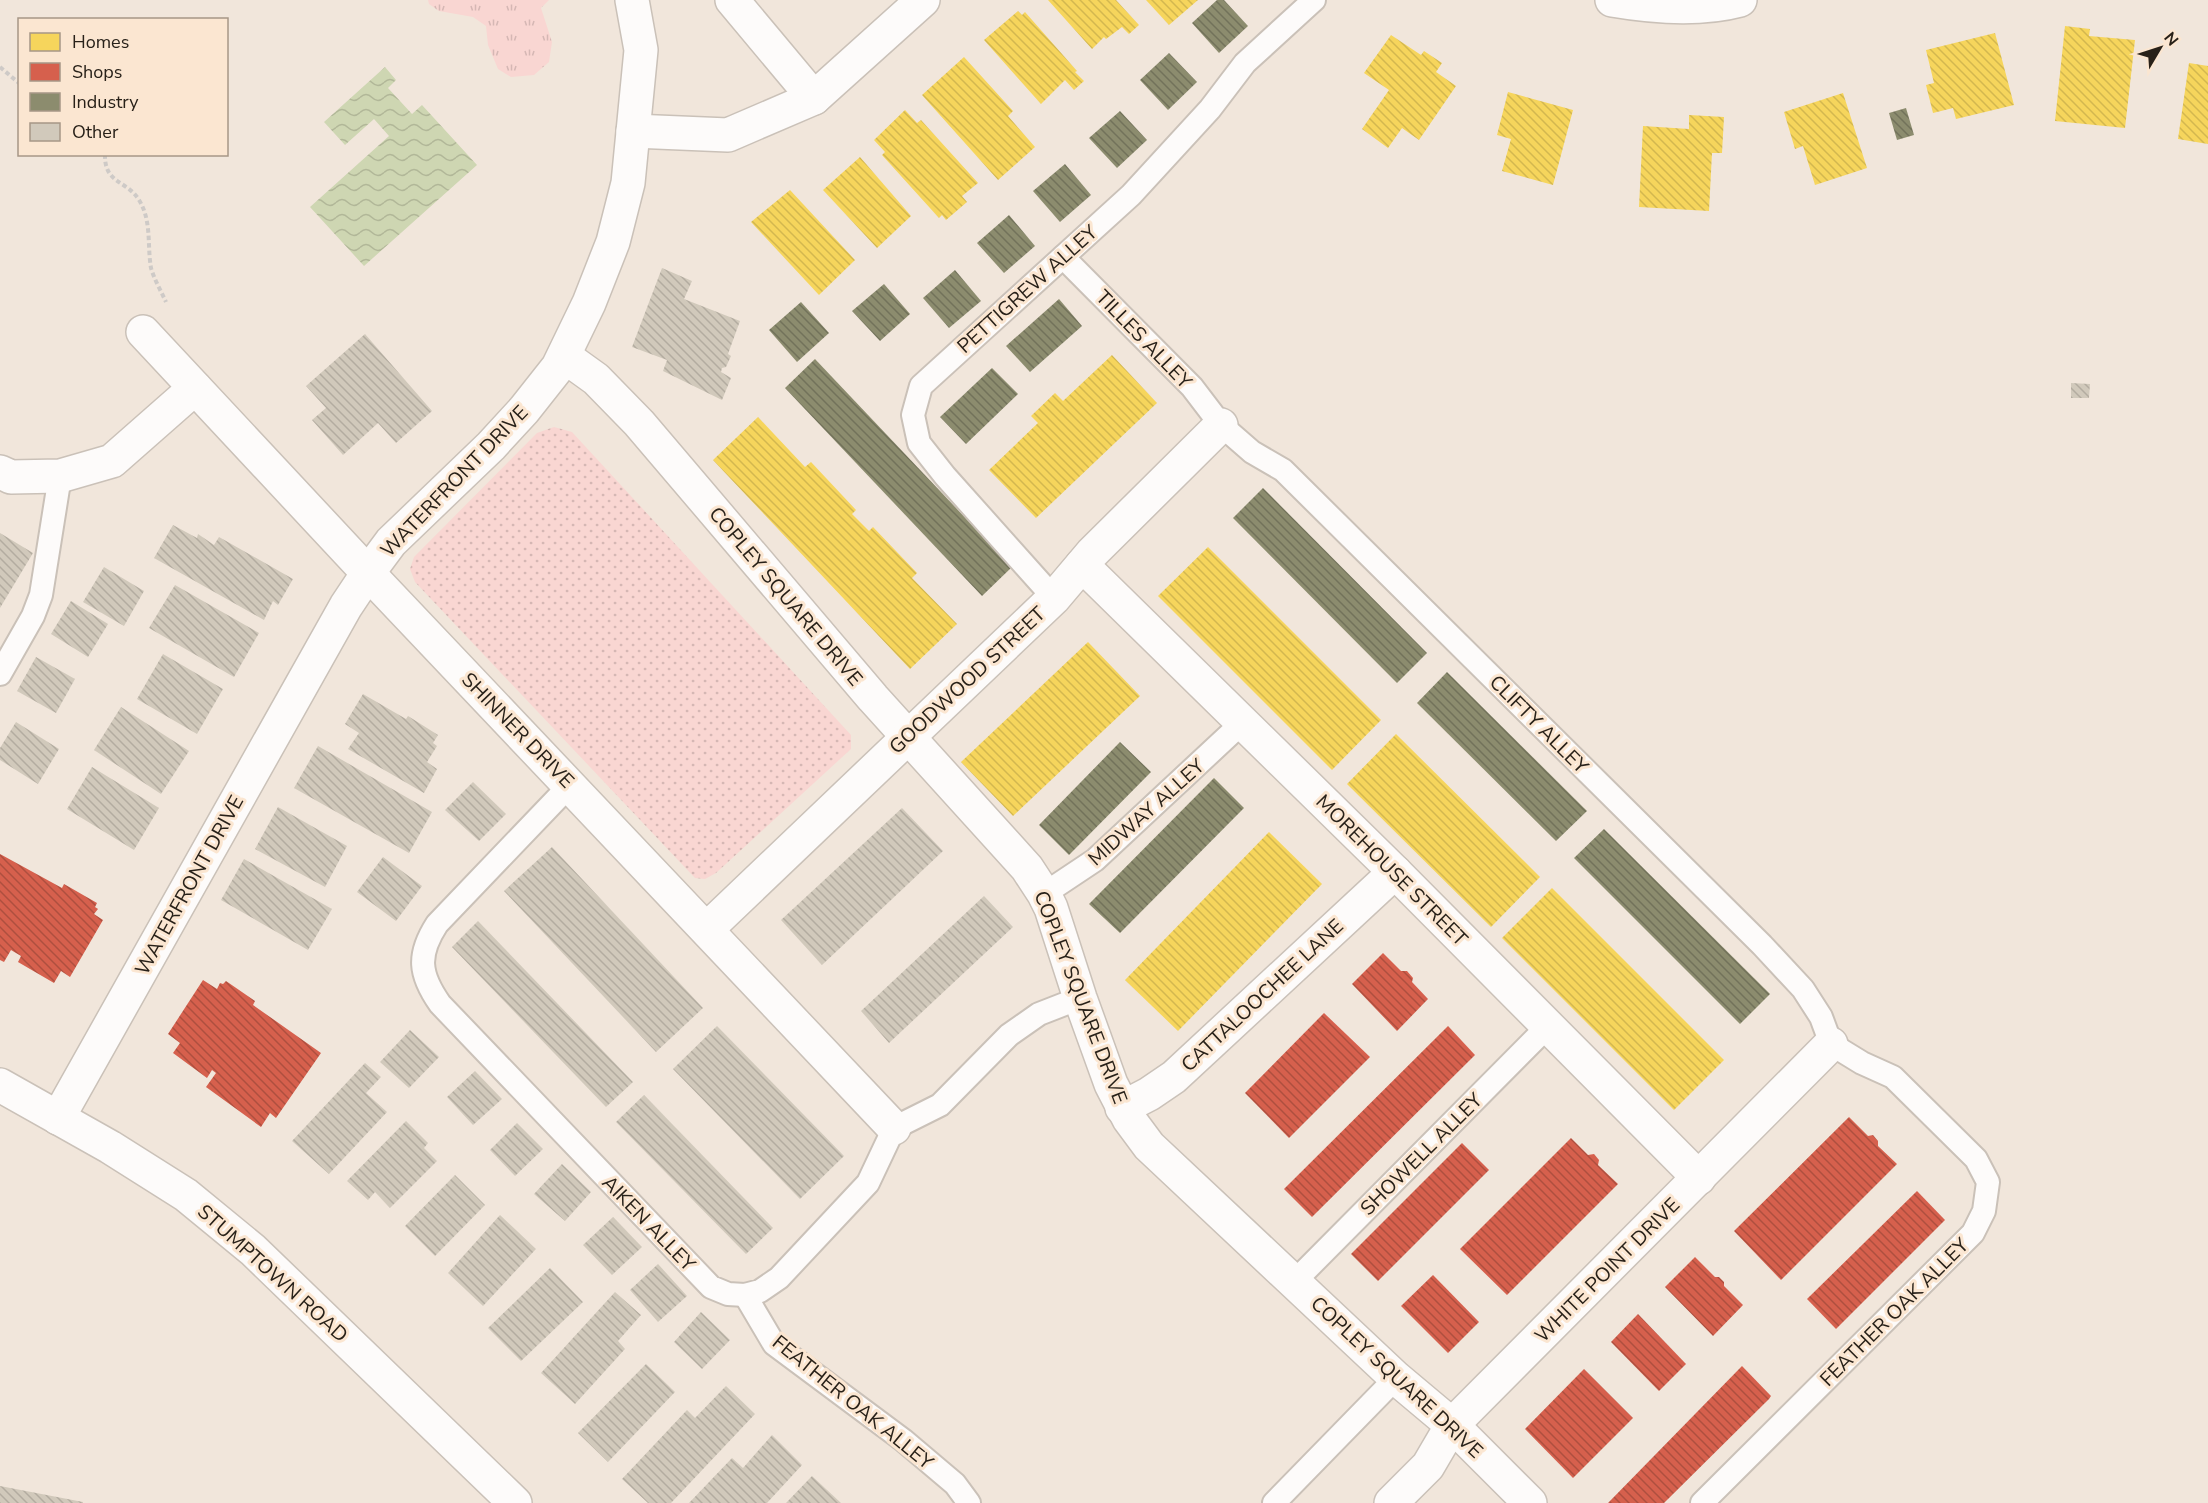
<svg xmlns="http://www.w3.org/2000/svg" width="2208" height="1503" font-family="'Nunito Sans',sans-serif">
<style>
.grass{fill:url(#grass-dots)}
.park{fill:url(#park-tufts)}
.water{fill:url(#water-waves)}
.homes{fill:url(#homes-back-hatch)}
.shops{fill:url(#shops-back-hatch)}
.industry{fill:url(#industry-back-hatch)}
.building{fill:url(#building-back-hatch)}
.lines{fill:none;stroke-linecap:round;stroke-linejoin:round}
.service-casing{stroke:#cac1b8;stroke-width:26}
.minor-casing{stroke:#cac1b8;stroke-width:36}
.tertiary-casing{stroke:#cac1b8;stroke-width:36}
.path{stroke:#cecac7;stroke-width:4;stroke-dasharray:4.5 3;stroke-linecap:butt}
.service{stroke:#fdfbfa;stroke-width:22}
.minor{stroke:#fdfbfa;stroke-width:33}
.tertiary{stroke:#fdfbfa;stroke-width:33}
.labels{text-anchor:middle;stroke-width:6;stroke-linejoin:round;paint-order:stroke}
.street-label{font-size:20px;fill:#282119;stroke:#fbe6d1}
</style>
<defs>
<pattern id="grass-dots" width="8" height="8" patternUnits="userSpaceOnUse" patternTransform="scale(1.5)"><rect width="8" height="8" fill="#f9d6d2"/><path d="M2 2h.1M6 6h.1" fill="none" stroke="#d5b7b4" stroke-width="1.8" stroke-linecap="round"/></pattern>
<pattern id="park-tufts" width="24" height="20" patternUnits="userSpaceOnUse" patternTransform="scale(1.5)"><rect width="24" height="20" fill="#f9d6d2"/><path d="M3 7l-1-3M5 7V3M7 7l1-3M15 17l-1-3M17 17v-4M19 17l1-3" fill="none" stroke="#d5b7b4"/></pattern>
<pattern id="water-waves" width="16" height="10" patternUnits="userSpaceOnUse" patternTransform="scale(1.5)"><rect width="16" height="10" fill="#ced6b2"/><path d="M0 5q4-4 8 0t8 0" fill="none" stroke="#b1b798"/></pattern>
<pattern id="homes-back-hatch" width="6" height="6" patternUnits="userSpaceOnUse" patternTransform="scale(1.5)"><rect width="6" height="6" fill="#f6d55c"/><path d="M-1 5l2 2M0 0l6 6M5-1l2 2" fill="none" stroke="#d3b74f"/></pattern>
<pattern id="shops-back-hatch" width="6" height="6" patternUnits="userSpaceOnUse" patternTransform="scale(1.5)"><rect width="6" height="6" fill="#d6604d"/><path d="M-1 5l2 2M0 0l6 6M5-1l2 2" fill="none" stroke="#ae4f3f"/></pattern>
<pattern id="industry-back-hatch" width="6" height="6" patternUnits="userSpaceOnUse" patternTransform="scale(1.5)"><rect width="6" height="6" fill="#8c8c6e"/><path d="M-1 5l2 2M0 0l6 6M5-1l2 2" fill="none" stroke="#72725a"/></pattern>
<pattern id="building-back-hatch" width="6" height="6" patternUnits="userSpaceOnUse" patternTransform="scale(1.5)"><rect width="6" height="6" fill="#d1c9bb"/><path d="M-1 5l2 2M0 0l6 6M5-1l2 2" fill="none" stroke="#b3aca0"/></pattern>
</defs>
<rect width="100%" height="100%" fill="#f1e6db"/>
<path class="grass" d="M554,427L572,432L851,735V749L716,873L705,879L695,878L415,582L410,569L414,557L537,433Z"/>
<path class="park" d="M428,0H549L541,8L552,42L549,62L534,75L511,77L498,69L488,45L486,26L473,17L439,11L429,4Z"/>
<path class="water" d="M385,67L396,80L388,88L412,114L422,105L477,165L364,266L310,207L389,136L374,119L345,145L324,122Z"/>
<g class="homes">
<path d="M1048,0H1116L1139,25L1129,34L1122,27L1106,39L1104,37L1092,49Z"/>
<path d="M1146,0H1198L1169,25Z"/>
<path d="M1018,11L1022,15L1025,12L1077,71L1075,72L1084,81L1074,90L1065,80L1041,104L984,40Z"/>
<path d="M2065,26L2090,29L2089,36L2135,40L2125,128L2055,121Z"/>
<path d="M1995,33L2014,105L1956,119L1953,108L1933,113L1926,85L1934,83L1926,50Z"/>
<path d="M1391,35L1421,55L1424,51L1442,63L1436,72L1456,86L1419,140L1402,128L1388,148L1362,129L1389,90L1364,73Z"/>
<path d="M964,57L1013,111L1008,116L1035,147L998,180L922,95Z"/>
<path d="M2189,63L2208,66V144L2178,139Z"/>
<path d="M1508,92L1573,110L1553,185L1502,171L1511,139L1497,135Z"/>
<path d="M1843,93L1867,168L1815,185L1803,146L1795,149L1784,112Z"/>
<path d="M905,110L917,123L921,120L978,183L962,196L967,202L946,220L942,215L939,218L882,155L885,152L874,140Z"/>
<path d="M1689,115L1724,117L1722,153H1712L1709,211L1639,207L1643,126L1689,129Z"/>
<path d="M860,157L911,216L877,248L823,190Z"/>
<path d="M790,190L855,260L819,295L751,222Z"/>
<path d="M1112,355L1157,403L1036,518L989,470L1038,423L1031,416L1055,393L1063,401Z"/>
<path d="M758,417L805,467L811,462L856,510L852,514L869,531L873,527L917,573L912,578L957,624L910,669L713,460Z"/>
<path d="M1208,547L1381,720L1332,770L1158,596Z"/>
<path d="M1088,642L1140,696L1013,816L961,762Z"/>
<path d="M1396,734L1540,877L1491,927L1347,784Z"/>
<path d="M1269,832L1322,884L1178,1031L1125,980Z"/>
<path d="M1552,888L1724,1060L1674,1110L1502,938Z"/>
</g>
<g class="shops">
<path d="M0,854L62,888L64,884L97,903L95,907L98,909L94,914L103,920L70,977L61,971L54,983L18,962L21,956L11,950L4,962L0,960Z"/>
<path d="M1383,953L1401,971H1407L1413,978L1412,982L1428,999L1397,1031L1352,984Z"/>
<path d="M203,980L217,989L220,983L223,984L226,981L255,1001L253,1005L321,1053L276,1118L270,1113L261,1127L206,1087L216,1073L212,1070L207,1078L173,1053L180,1043L168,1034Z"/>
<path d="M1324,1013L1370,1057L1289,1138L1245,1093Z"/>
<path d="M1448,1026L1475,1055L1312,1217L1284,1189Z"/>
<path d="M1849,1117L1868,1136L1873,1135L1878,1141V1146L1897,1164L1781,1280L1734,1231Z"/>
<path d="M1571,1138L1588,1155L1594,1154L1599,1160L1598,1165L1618,1184L1507,1295L1460,1249Z"/>
<path d="M1462,1143L1489,1170L1378,1281L1351,1254Z"/>
<path d="M1917,1191L1945,1220L1836,1329L1807,1299Z"/>
<path d="M1695,1257L1715,1277H1719L1724,1282V1286L1743,1305L1713,1336L1665,1287Z"/>
<path d="M1433,1275L1479,1322L1448,1353L1401,1306Z"/>
<path d="M1638,1314L1686,1364L1659,1391L1611,1342Z"/>
<path d="M1742,1366L1771,1396L1769,1399L1664,1503H1608Z"/>
<path d="M1584,1369L1633,1418L1573,1478L1525,1429Z"/>
</g>
<g class="industry">
<path d="M1217,0H1224L1248,26L1219,53L1192,23Z"/>
<path d="M1169,53L1197,82L1168,110L1140,80Z"/>
<path d="M1906,108L1914,135L1897,140L1889,113Z"/>
<path d="M1120,111L1147,140L1117,168L1089,138Z"/>
<path d="M1065,164L1091,195L1060,222L1033,191Z"/>
<path d="M1009,215L1035,246L1004,273L977,243Z"/>
<path d="M955,270L981,301L949,328L923,298Z"/>
<path d="M884,284L910,314L880,341L852,311Z"/>
<path d="M1059,299L1082,326L1030,372L1006,346Z"/>
<path d="M801,302L829,333L797,362L769,330Z"/>
<path d="M815,359L1012,567L982,596L785,388Z"/>
<path d="M992,368L1018,394L966,444L940,417Z"/>
<path d="M1263,488L1427,653L1397,683L1233,518Z"/>
<path d="M1447,672L1587,811L1556,841L1417,703Z"/>
<path d="M1120,742L1151,772L1069,855L1039,825Z"/>
<path d="M1214,778L1244,808L1120,933L1089,904Z"/>
<path d="M1604,829L1770,994L1740,1024L1574,858Z"/>
</g>
<g class="building">
<path d="M662,268L692,281L684,299L740,321L728,354L731,356L726,367L722,368L721,372L731,378L722,400L663,371L667,360L632,347Z"/>
<path d="M365,334L432,411L396,443L378,423L343,455L312,420L326,408L306,386Z"/>
<path d="M2071,383L2090,384L2089,398H2071Z"/>
<path d="M173,525L197,538L198,534L214,545L219,537L293,579L278,605L273,601L264,620L154,558Z"/>
<path d="M0,533L33,553L0,608Z"/>
<path d="M104,567L144,591L124,626L83,602Z"/>
<path d="M175,585L259,633L234,677L149,628Z"/>
<path d="M71,601L108,624L88,657L51,634Z"/>
<path d="M163,654L223,689L197,734L137,699Z"/>
<path d="M36,657L75,679L56,713L17,691Z"/>
<path d="M363,694L406,719L408,716L438,735L433,743L437,746L427,762L437,769L424,793L348,749L359,733L345,724Z"/>
<path d="M121,707L189,751L161,794L94,750Z"/>
<path d="M16,722L59,749L38,784L0,760V748Z"/>
<path d="M318,746L432,812L409,853L294,788Z"/>
<path d="M92,767L159,808L134,850L67,809Z"/>
<path d="M473,782L506,814L479,841L445,810Z"/>
<path d="M278,807L347,846L325,887L255,849Z"/>
<path d="M902,808L943,851L822,965L781,920Z"/>
<path d="M552,847L703,1008L656,1052L504,891Z"/>
<path d="M383,857L422,886L396,921L357,892Z"/>
<path d="M244,859L332,909L308,950L221,900Z"/>
<path d="M984,896L1013,927L889,1043L861,1011Z"/>
<path d="M478,921L633,1082L606,1107L452,947Z"/>
<path d="M717,1026L844,1156L800,1199L673,1069Z"/>
<path d="M410,1030L439,1057L409,1088L380,1062Z"/>
<path d="M365,1063L381,1077L366,1093L387,1112L329,1174L292,1141Z"/>
<path d="M475,1071L502,1099L473,1125L447,1097Z"/>
<path d="M644,1095L773,1228L746,1254L616,1122Z"/>
<path d="M406,1121L428,1143L424,1148L437,1161L390,1208L375,1192L368,1200L347,1181Z"/>
<path d="M517,1123L543,1149L515,1176L490,1150Z"/>
<path d="M562,1164L591,1192L565,1221L534,1194Z"/>
<path d="M455,1175L485,1205L435,1256L405,1226Z"/>
<path d="M500,1215L536,1249L483,1306L448,1273Z"/>
<path d="M613,1217L642,1247L612,1275L583,1245Z"/>
<path d="M658,1264L687,1296L658,1322L630,1290Z"/>
<path d="M550,1268L583,1302L521,1361L488,1328Z"/>
<path d="M615,1292L641,1315L618,1341L625,1349L575,1404L541,1373Z"/>
<path d="M701,1312L730,1340L702,1369L674,1342Z"/>
<path d="M646,1364L675,1392L608,1462L578,1433Z"/>
<path d="M726,1386L755,1414L671,1503H648L622,1479L687,1410L695,1418Z"/>
<path d="M772,1435L802,1465L767,1503H689L732,1458L743,1468Z"/>
<path d="M812,1476L841,1503H786Z"/>
<path d="M0,1486L83,1502V1503H0Z"/>
</g>
<g class="lines">
<g class="service-casing">
<g id="service">
<path d="M1063,257L1192,387L1221,425L1252,452L1283,470L1762,945L1803,989L1821,1017L1831,1044L1862,1063L1893,1077L1976,1159L1988,1182L1984,1211L1973,1233L1702,1503"/>
<path d="M1054,598L945,476L919,443L913,415L921,386L1131,195L1210,109L1245,63L1314,0"/>
<path d="M0,674L33,616L41,595L60,476"/>
<path d="M570,785L437,924C417,955 419,974 440,1004L711,1287L728,1294L745,1295L760,1291L779,1278L868,1183L894,1128L940,1105L1009,1035L1039,1014L1080,998"/>
<path d="M1044,894L1095,860L1242,723"/>
<path d="M1295,1281L1548,1026"/>
<path d="M745,1295L774,1344L903,1440L955,1484L969,1503"/>
<path d="M1274,1503L1396,1378"/>
</g>
</g>
<g class="minor-casing">
<g id="minor">
<path d="M732,0L814,98"/>
<path d="M1612,0C1653,7 1699,11 1740,0"/>
<path d="M633,131L728,135L814,98L923,0"/>
<path d="M143,332L368,573L894,1128"/>
<path d="M564,356L596,379L639,423L873,698L1027,868L1044,894L1051,908L1080,998L1111,1084L1129,1119L1149,1146L1396,1378L1452,1425L1530,1503"/>
<path d="M0,472L11,477L60,476L112,461L195,388"/>
<path d="M1082,565L1395,872L1699,1178"/>
<path d="M707,929L1054,598L1092,553L1221,425"/>
<path d="M1122,1108L1149,1094L1174,1077L1395,872"/>
<path d="M58,1118L346,606L368,573L391,542L491,446L524,410L558,367L589,303L613,242L628,183L641,50L632,0"/>
<path d="M1391,1503L1428,1466L1452,1425L1831,1044"/>
</g>
</g>
<g class="tertiary-casing">
<path id="tertiary" d="M0,1085L110,1147L186,1195L253,1250L515,1503"/>
</g>
<g class="path">
<path d="M0,67L20,84"/>
<path d="M105,154C104,184 127,180 139,200C152,221 147,245 151,268C154,279 161,291 166,302"/>
</g>
<use href="#service" class="service"/>
<use href="#minor" class="minor"/>
<use href="#tertiary" class="tertiary"/>
</g>
<g class="labels">
<g class="street-label">
<text transform="translate(1027 289) rotate(-42)" y="7">PETTIGREW ALLEY</text>
<text transform="translate(1144 339) rotate(46)" y="7">TILLES ALLEY</text>
<text transform="translate(454 481) rotate(-46)" y="7">WATERFRONT DRIVE</text>
<text transform="translate(786 596) rotate(50)" y="7">COPLEY SQUARE DRIVE</text>
<text transform="translate(967 680) rotate(-43)" y="7">GOODWOOD STREET</text>
<text transform="translate(1539 724) rotate(45)" y="7">CLIFTY ALLEY</text>
<text transform="translate(518 730) rotate(46)" y="7">SHINNER DRIVE</text>
<text transform="translate(1146 812) rotate(-42)" y="7">MIDWAY ALLEY</text>
<text transform="translate(1392 870) rotate(45)" y="7">MOREHOUSE STREET</text>
<text transform="translate(189 885) rotate(-61)" y="7">WATERFRONT DRIVE</text>
<text transform="translate(1262 995) rotate(-43)" y="7">CATTALOOCHEE LANE</text>
<text transform="translate(1081 997) rotate(69)" y="7">COPLEY SQUARE DRIVE</text>
<text transform="translate(1421 1154) rotate(-45)" y="7">SHOWELL ALLEY</text>
<text transform="translate(649 1223) rotate(46)" y="7">AIKEN ALLEY</text>
<text transform="translate(1607 1270) rotate(-45)" y="7">WHITE POINT DRIVE</text>
<text transform="translate(273 1273) rotate(42)" y="7">STUMPTOWN ROAD</text>
<text transform="translate(1894 1312) rotate(-45)" y="7">FEATHER OAK ALLEY</text>
<text transform="translate(1397 1377) rotate(43)" y="7">COPLEY SQUARE DRIVE</text>
<text transform="translate(853 1402) rotate(39)" y="7">FEATHER OAK ALLEY</text>
</g>
</g>
<rect x="18" y="18" width="210" height="138" fill="#fbe6d1" stroke="#a79787" stroke-width="1.5"/>
<rect x="30" y="33" width="30" height="18" fill="#f6d55c" stroke="#a79787" stroke-width="1.5"/>
<text x="72" y="48" font-size="18" fill="#282119">Homes</text>
<rect x="30" y="63" width="30" height="18" fill="#d6604d" stroke="#a79787" stroke-width="1.5"/>
<text x="72" y="78" font-size="18" fill="#282119">Shops</text>
<rect x="30" y="93" width="30" height="18" fill="#8c8c6e" stroke="#a79787" stroke-width="1.5"/>
<text x="72" y="108" font-size="18" fill="#282119">Industry</text>
<rect x="30" y="123" width="30" height="18" fill="#d1c9bb" stroke="#a79787" stroke-width="1.5"/>
<text x="72" y="138" font-size="18" fill="#282119">Other</text>
<g transform="translate(2160 48) rotate(51)" stroke="#fbe6d1" stroke-width="4.5" paint-order="stroke">
<path d="M0-4.5L10 22L0 15L-10 22Z" fill="#282119"/>
<text y="-9" font-size="16" font-weight="bold" text-anchor="middle" fill="#282119">N</text>
</g>
</svg>
